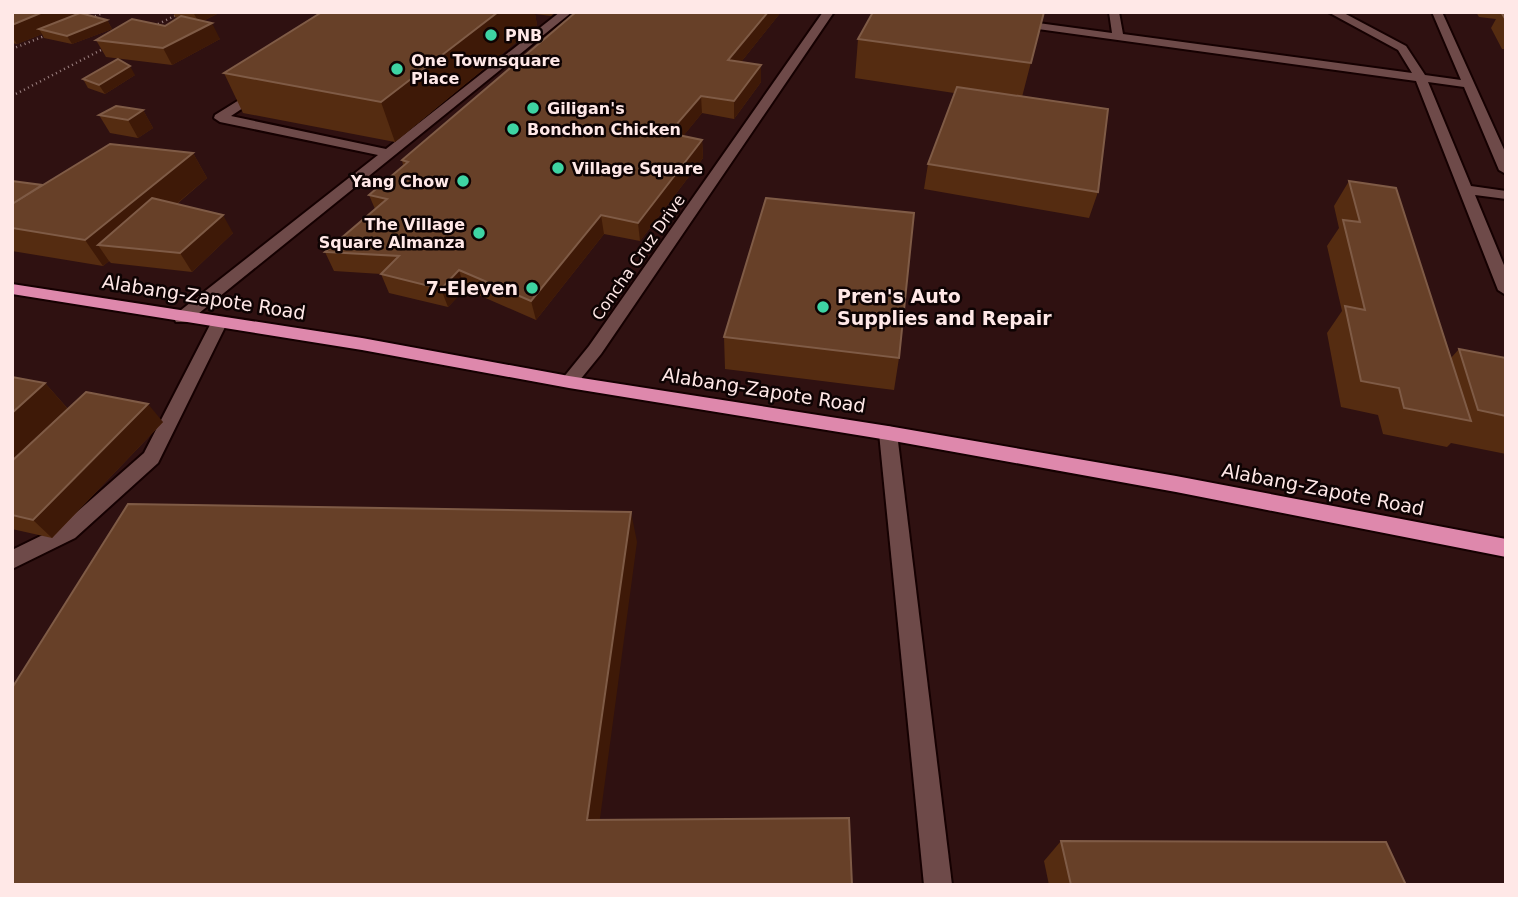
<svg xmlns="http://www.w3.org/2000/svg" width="1518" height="897" font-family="'DejaVu Sans',sans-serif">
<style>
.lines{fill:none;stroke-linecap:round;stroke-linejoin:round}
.service-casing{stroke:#150001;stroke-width:4}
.tertiary-casing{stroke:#150001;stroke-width:4}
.trunk-casing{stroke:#150001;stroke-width:4}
.path{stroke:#9e8484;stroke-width:2.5;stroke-dasharray:1 3.5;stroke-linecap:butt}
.service{fill:#6e4a49;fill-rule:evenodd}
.tertiary{fill:#6e4a49;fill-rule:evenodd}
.trunk{fill:#de88ac;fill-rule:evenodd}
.wall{fill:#552c11}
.shaded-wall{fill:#3e1907}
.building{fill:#674028;stroke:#7f5b46;stroke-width:2}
.poi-dot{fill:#3ed4a3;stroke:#0e0303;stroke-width:2.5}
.labels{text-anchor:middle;stroke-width:5;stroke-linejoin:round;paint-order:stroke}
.far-poi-label{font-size:16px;font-weight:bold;fill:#ffe8e7;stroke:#0e0303;text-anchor:start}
.far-street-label{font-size:16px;fill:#ffe8e7;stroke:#0e0303}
.poi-label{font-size:19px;font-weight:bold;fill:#ffe8e7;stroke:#0e0303;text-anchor:end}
.street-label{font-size:19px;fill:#ffe8e7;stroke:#0e0303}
</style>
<rect width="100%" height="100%" fill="#2f1111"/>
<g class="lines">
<g class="service-casing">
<g id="service">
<path d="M560,12H572L188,322H176L174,318L176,314L378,155L220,122L214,118L215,115L260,87L264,88V94L231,116L386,149Z"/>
<path d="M1109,12H1119L1123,34L1412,73L1398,50L1328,12H1342L1406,46L1425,75L1461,80L1432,12H1442L1506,154V174L1499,170L1464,87L1428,82L1471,186L1506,191V199L1475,195L1506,270V295L1498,290L1416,81L1016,26L1011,23L1016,20L1112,33Z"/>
<path d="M219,317L227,323L158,463L75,538L12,569V550L61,526L144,453L211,323Z"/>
<path d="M888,426L895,428L897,433L952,885H924L879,433L881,428Z"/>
</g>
</g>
<g class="tertiary-casing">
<path id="tertiary" d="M823,12H834L601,354L575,386H563L560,382L563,378L589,346Z"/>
</g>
<g class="trunk-casing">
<path id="trunk" d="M12,284L362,338L569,376L888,426L1176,476L1506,539V557L1176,492L888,440L569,388L362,350L12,294Z"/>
</g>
<g class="path">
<path d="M91,18L105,12"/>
<path d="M154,26L183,12"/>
<path d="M12,49L47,35"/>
<path d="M12,96L105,48"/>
</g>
<use href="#service" class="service"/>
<use href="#tertiary" class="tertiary"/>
<use href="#trunk" class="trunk"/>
</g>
<g class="wall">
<path d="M12,12L76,14L107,20L112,29L72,44L44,38L42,34L17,44L12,43Z"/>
<path d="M173,12H216L217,14L203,21L220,39L172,65L106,57L96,40L165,26L178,18L175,17Z"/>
<path d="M322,12H556L551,16L535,14L537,25L395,142L243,113L224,73Z"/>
<path d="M576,12H781L741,62L761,82L734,119L702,113L683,136L702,140L703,158L640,241L604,234L536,320L465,289L448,307L389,293L381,274L334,271L325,252L375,209L369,195L403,165L402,160Z"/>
<path d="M1044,12L1022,97L1098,192L1089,218L924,189L928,164L954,93L855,78L858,39Z"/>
<path d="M1476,12H1506V49H1502L1491,28L1496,19L1479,17Z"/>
<path d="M135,75L105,94L88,88L83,79Z"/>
<path d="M143,110L153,128L138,138L110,133L99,115Z"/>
<path d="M193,153L207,178L177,204L233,233L192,272L111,263L109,261L103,266L12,251V181L42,185Z"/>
<path d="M1349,181L1451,358L1459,349L1506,358V454L1451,443L1447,447L1383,434L1378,415L1341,407L1327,333L1342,311L1327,246L1339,228L1334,206Z"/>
<path d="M724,337L899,358L894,390L725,369Z"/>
<path d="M12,377L45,383L68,409L163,422L52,538L12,529Z"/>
<path d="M1061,841L1406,885H1049L1044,861Z"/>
</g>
<g class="shaded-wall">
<path d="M43,12H75L78,18L39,29L42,34L17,44L12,37V25Z"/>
<path d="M193,12H216L217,14L199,23Z"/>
<path d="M498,12H535L537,25L395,142L381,102Z"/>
<path d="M768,12H781L729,77L728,60Z"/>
<path d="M107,20L112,29L72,44L67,36Z"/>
<path d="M212,23L220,39L172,65L163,48Z"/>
<path d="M761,65V82L734,119V101Z"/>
<path d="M130,66L135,75L105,94L99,85Z"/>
<path d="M701,96L702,113L671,151L669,133Z"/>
<path d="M143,110L153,128L138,138L128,120Z"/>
<path d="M702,140L703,158L640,241L638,223Z"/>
<path d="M193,153L207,178L125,247L98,245L109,261L103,266L85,240Z"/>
<path d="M223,215L233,233L192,272L180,253Z"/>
<path d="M601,215L604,234L536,320L531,301Z"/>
<path d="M459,270L465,289L448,307L441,289Z"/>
<path d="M45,383L73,415L12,474V413Z"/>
<path d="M148,404L163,422L52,538L33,520Z"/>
<path d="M631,512L637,542L597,841L587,820Z"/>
</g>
<g class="building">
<path d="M12,12H43L12,25Z"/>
<path d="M322,12H498L381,102L224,73Z"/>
<path d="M576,12H768L728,60L761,65L734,101L701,96L669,133L702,140L638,223L601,215L531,301L459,270L441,289L381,274L399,256L325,252L387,199L369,195L408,162L402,160Z"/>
<path d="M873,12H1044L1031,63L858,39Z"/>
<path d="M1501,12H1506V20Z"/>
<path d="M80,13L107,20L67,36L39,29Z"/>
<path d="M181,16L212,23L163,48L96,40L132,19L165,26Z"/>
<path d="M118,59L130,66L99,85L83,79Z"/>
<path d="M957,87L1108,109L1098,192L928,164Z"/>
<path d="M116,106L143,110L128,120L99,115Z"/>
<path d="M110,144L193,153L85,240L12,228V204Z"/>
<path d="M12,181L42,185L12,204Z"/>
<path d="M1349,181L1396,188L1471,421L1404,408L1399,388L1361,381L1345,306L1365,310L1343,220L1360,222Z"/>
<path d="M152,198L223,215L180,253L98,245Z"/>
<path d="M766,198L914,213L899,358L724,337Z"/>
<path d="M1459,349L1506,358V416L1478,410Z"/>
<path d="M12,377L45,383L12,413Z"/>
<path d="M86,392L148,404L33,520L12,515V461Z"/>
<path d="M128,504L631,512L587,820L849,818L852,885H12V688Z"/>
<path d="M1061,841L1386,842L1406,885H1071Z"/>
</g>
<g class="poi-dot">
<circle cx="491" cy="35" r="7"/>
<circle cx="397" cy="69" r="7"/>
<circle cx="533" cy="108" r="7"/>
<circle cx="513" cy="129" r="7"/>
<circle cx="558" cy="168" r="7"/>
<circle cx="463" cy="181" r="7"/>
<circle cx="479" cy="233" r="7"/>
<circle cx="532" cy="288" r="7"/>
<circle cx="823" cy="307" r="7"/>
</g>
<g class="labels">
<g class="far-poi-label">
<text x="505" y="41">PNB</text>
<text x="411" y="66">One Townsquare<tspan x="411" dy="18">Place</tspan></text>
<text x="547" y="114">Giligan's</text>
<text x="527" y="135">Bonchon Chicken</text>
<text x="572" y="174">Village Square</text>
<text x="449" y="187" text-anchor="end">Yang Chow</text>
<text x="465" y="230" text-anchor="end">The Village<tspan x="465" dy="18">Square Almanza</tspan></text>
</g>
<g class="far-street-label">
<text transform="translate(638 257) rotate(-55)" y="6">Concha Cruz Drive</text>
</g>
<g class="poi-label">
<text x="518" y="295">7-Eleven</text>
<text x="837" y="303" text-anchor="start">Pren's Auto<tspan x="837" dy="22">Supplies and Repair</tspan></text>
</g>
<g class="street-label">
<text transform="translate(204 297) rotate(9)" y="7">Alabang-Zapote Road</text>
<text transform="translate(764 390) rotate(9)" y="7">Alabang-Zapote Road</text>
<text transform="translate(1323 489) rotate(11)" y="7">Alabang-Zapote Road</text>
</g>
</g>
<rect width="1518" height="897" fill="none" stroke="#ffe8e7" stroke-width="28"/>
</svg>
